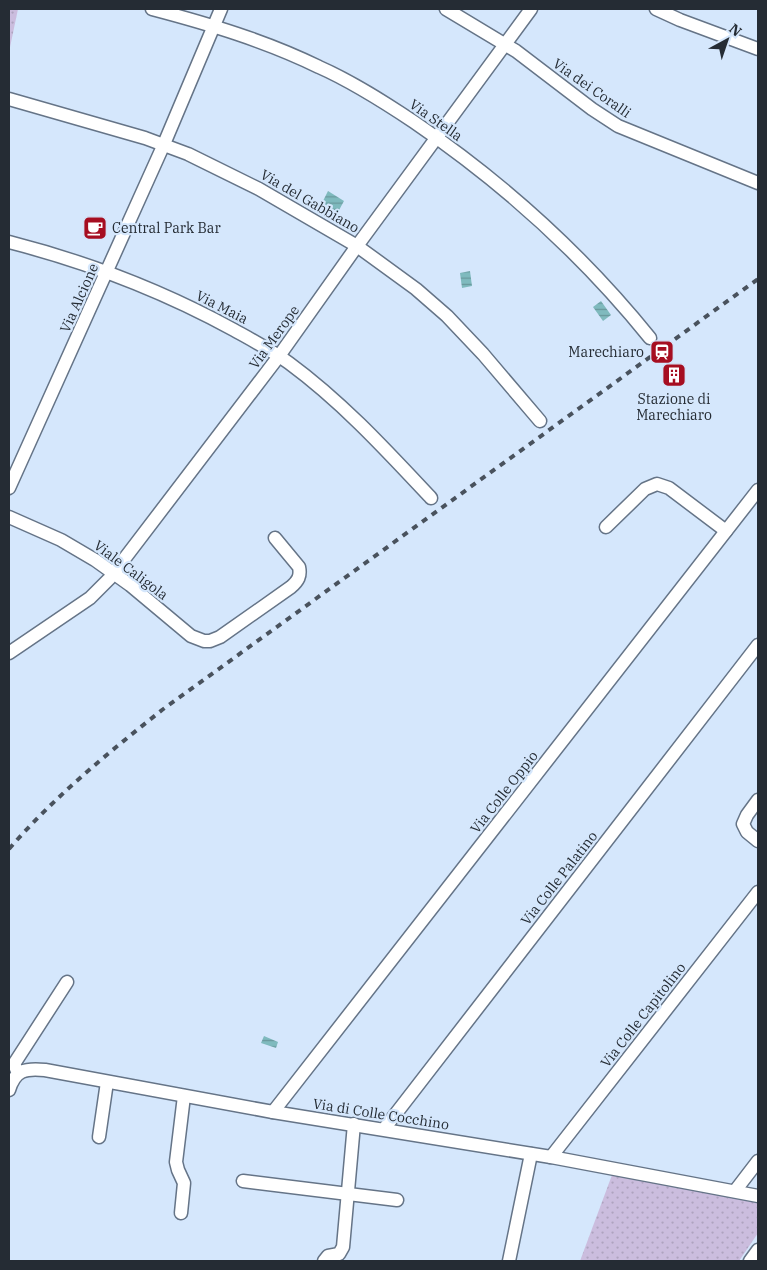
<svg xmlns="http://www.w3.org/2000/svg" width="767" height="1270" font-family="'IBM Plex Serif',serif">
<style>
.grass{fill:url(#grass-dots)}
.water{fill:url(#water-rules)}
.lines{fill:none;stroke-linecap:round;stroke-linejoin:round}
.minor-casing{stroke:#657487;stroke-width:15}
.minor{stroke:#fff;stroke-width:12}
.rail{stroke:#49525d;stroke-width:4;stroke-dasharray:6 6;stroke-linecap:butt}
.labels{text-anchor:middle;stroke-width:4.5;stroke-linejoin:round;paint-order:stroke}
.street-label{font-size:14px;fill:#252c34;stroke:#d5e7fc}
.poi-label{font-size:14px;fill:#252c34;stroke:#d5e7fc;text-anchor:start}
</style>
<defs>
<pattern id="grass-dots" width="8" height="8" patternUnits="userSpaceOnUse" patternTransform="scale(1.25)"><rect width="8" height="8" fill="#cbbdde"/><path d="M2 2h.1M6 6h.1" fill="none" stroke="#aea3bf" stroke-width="1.8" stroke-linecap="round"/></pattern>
<pattern id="water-rules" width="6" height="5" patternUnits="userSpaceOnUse" patternTransform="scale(1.25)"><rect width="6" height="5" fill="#7fbabe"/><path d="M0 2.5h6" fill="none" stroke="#68979b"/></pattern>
</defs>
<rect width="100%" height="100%" fill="#d5e7fc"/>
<g class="grass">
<path d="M9,9H18L9,52Z"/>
<path d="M612,1175L758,1203V1233L739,1261H580Z"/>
</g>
<g class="water">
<path d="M328,191L344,201L338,212L322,203Z"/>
<path d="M470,271L472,286L462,288L460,273Z"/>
<path d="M601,301L611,315L603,321L593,307Z"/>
<path d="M264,1036L278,1042L276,1048L261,1043Z"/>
</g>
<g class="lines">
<g class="minor-casing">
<g id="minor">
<path d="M152,9C209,24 266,41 319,67C353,82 384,102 414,122C502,182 583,255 650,338"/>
<path d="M446,9L516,51L592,109L618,126L758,183"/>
<path d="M656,9L680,20L758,49"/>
<path d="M9,99L145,138L188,154L259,189L357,246L416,289L447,316L483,354L540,421"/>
<path d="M9,242C87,262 163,291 234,330C252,340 271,350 289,363C342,402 386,450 431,498"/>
<path d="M9,488L164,144L221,9"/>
<path d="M9,517L61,540L95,560L130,585L191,636L204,641H210L220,637L291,587C298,581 301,576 299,567L275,538"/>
<path d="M606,527L645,489L657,484L669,488L726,531"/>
<path d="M9,653L90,598L109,579L279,356L357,246L531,9"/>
<path d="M758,800L747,815L743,824L747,832L758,841"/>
<path d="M18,1073L14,1064L67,982"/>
<path d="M9,1090C15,1070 25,1068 45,1070L273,1112L551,1157L758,1196"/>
<path d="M273,1112L758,490"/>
<path d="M384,1129L758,645"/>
<path d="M99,1137L107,1082"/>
<path d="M551,1157L758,892"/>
<path d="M243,1181L397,1200"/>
<path d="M735,1191L758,1161"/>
<path d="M181,1213L184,1183L178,1170L176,1162L184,1096"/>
<path d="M324,1261L328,1256L339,1254L343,1247L354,1124"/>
<path d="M509,1261L531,1154"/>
<path d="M750,1261L758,1250"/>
</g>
</g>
<use href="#minor" class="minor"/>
<path class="rail" d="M9,849C54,797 108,753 162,710L758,279"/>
</g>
<defs>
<g id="cafe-square" transform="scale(1.25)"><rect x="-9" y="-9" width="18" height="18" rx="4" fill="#a60e21" stroke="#d5e7fc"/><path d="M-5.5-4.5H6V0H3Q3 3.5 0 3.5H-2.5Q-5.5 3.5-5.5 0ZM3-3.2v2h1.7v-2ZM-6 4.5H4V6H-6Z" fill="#fff"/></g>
<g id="station-square" transform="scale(1.25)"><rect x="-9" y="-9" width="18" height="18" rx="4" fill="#a60e21" stroke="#d5e7fc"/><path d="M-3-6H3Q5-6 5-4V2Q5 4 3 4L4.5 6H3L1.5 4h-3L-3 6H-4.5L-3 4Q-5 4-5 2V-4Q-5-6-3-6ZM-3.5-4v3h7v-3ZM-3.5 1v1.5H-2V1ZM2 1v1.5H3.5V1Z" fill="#fff"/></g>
<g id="building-square" transform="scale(1.25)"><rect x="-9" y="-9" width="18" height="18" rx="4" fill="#a60e21" stroke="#d5e7fc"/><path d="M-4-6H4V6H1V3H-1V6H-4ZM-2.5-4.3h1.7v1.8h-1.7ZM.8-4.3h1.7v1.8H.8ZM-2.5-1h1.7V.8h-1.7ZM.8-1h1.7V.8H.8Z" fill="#fff"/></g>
</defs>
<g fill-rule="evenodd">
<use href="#cafe-square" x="95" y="228"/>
<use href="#station-square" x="662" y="352"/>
<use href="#building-square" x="674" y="375"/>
</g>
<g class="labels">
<g class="street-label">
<text transform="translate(592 88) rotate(35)" y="5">Via dei Coralli</text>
<text transform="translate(436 120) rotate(35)" y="5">Via Stella</text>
<text transform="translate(310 201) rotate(30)" y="5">Via del Gabbiano</text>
<text transform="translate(79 298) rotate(-66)" y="5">Via Alcione</text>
<text transform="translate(222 307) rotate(27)" y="5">Via Maia</text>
<text transform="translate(274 337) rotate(-54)" y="5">Via Merope</text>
<text transform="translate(131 570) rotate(37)" y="5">Viale Caligola</text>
<text transform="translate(504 792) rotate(-52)" y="5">Via Colle Oppio</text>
<text transform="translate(559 878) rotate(-52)" y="5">Via Colle Palatino</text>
<text transform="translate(643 1015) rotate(-52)" y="5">Via Colle Capitolino</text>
<text transform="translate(381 1114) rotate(9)" y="5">Via di Colle Cocchino</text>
</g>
<g class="poi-label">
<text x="112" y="233">Central Park Bar</text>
<text x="644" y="357" text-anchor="end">Marechiaro</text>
<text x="674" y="404" text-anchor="middle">Stazione di<tspan x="674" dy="16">Marechiaro</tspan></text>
</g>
</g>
<rect width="767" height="1270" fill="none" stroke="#252c34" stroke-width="20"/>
<g transform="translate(727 40) rotate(40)" stroke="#d5e7fc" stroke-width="4" paint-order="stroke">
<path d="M0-4L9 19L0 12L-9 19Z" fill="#252c34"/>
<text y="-8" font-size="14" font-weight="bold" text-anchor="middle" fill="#252c34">N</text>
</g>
</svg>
